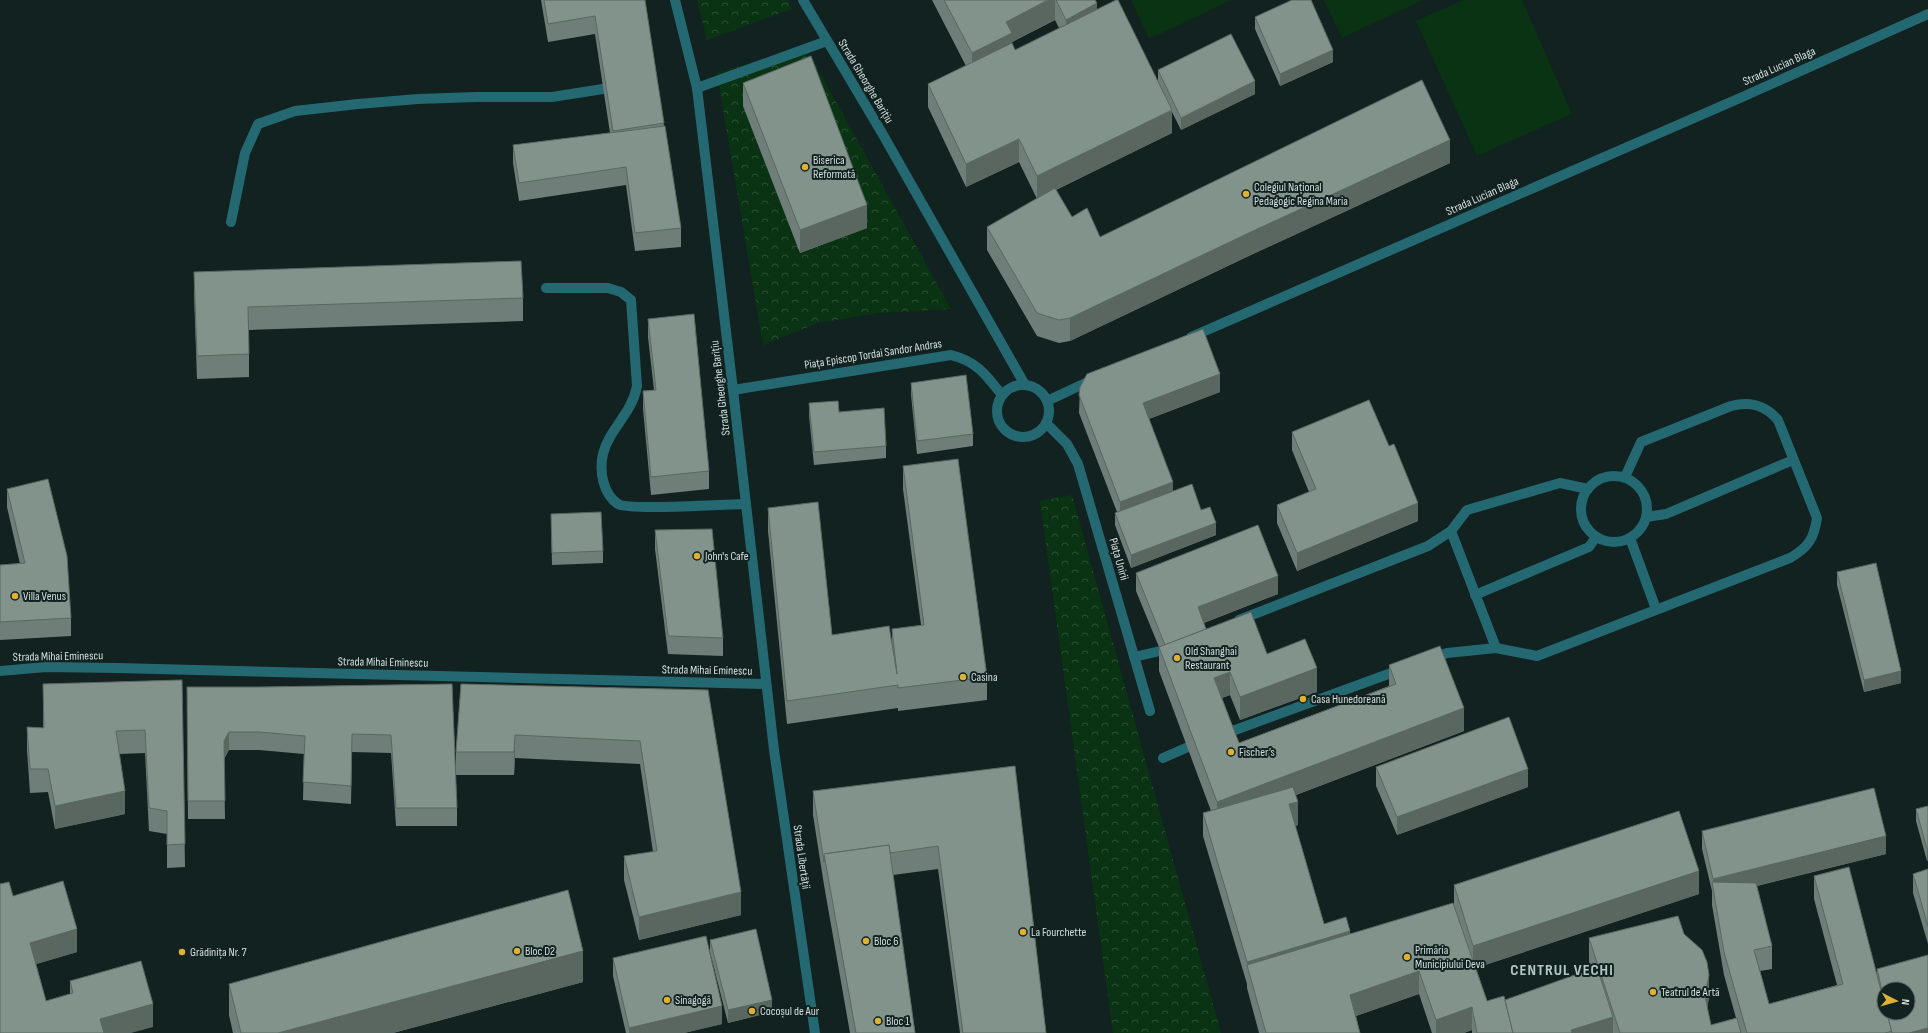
<svg xmlns="http://www.w3.org/2000/svg" width="1928" height="1033" font-family="'Sofia Sans Condensed',sans-serif">
<style>
.park{fill:url(#park-crowns)}
.pitch{fill:#093313}
.lines{fill:none;stroke-linecap:round;stroke-linejoin:round}
.minor{stroke:#246871;stroke-width:10}
.wall{fill:#6f7e78;fill-rule:evenodd}
.shaded-wall{fill:#5a6761}
.building{fill:#81938b;stroke:#5a6761}
.poi-dot{fill:#dfb034;stroke:#112220;stroke-width:1.5}
.labels{text-anchor:middle;stroke-width:4;stroke-linejoin:round;paint-order:stroke}
.street-label{font-size:12px;fill:#d4dfde;stroke:#112220}
.poi-label{font-size:12px;fill:#d4dfde;stroke:#112220;text-anchor:start}
.district-label{font-size:16px;font-weight:bold;letter-spacing:1px;fill:#b3c8c5;stroke:#112220}
</style>
<defs>
<pattern id="park-crowns" width="20" height="18" patternUnits="userSpaceOnUse"><rect width="20" height="18" fill="#093313"/><path d="M2 6a3 3 0 1 1 6 0M12 15a3 3 0 1 1 6 0" fill="none" stroke="#2c5035"/></pattern>
</defs>
<rect width="100%" height="100%" fill="#112220"/>
<g class="park">
<path d="M697,0H787L792,9L707,40Z"/>
<path d="M805,46L951,309L879,313L818,323L763,345L717,73Z"/>
<path d="M1072,495L1221,1033H1113L1040,501Z"/>
</g>
<g class="pitch">
<path d="M1131,0H1232L1149,39Z"/>
<path d="M1324,0H1423L1342,38Z"/>
<path d="M1463,0H1522L1572,114L1477,156L1416,21Z"/>
</g>
<g class="lines">
<g class="minor">
<path d="M675,0L697,88L733,390L774,750L815,1033"/>
<path d="M803,0L882,133L1025,385"/>
<path d="M697,88L827,41"/>
<path d="M231,222L245,153L258,124L295,111L358,104L418,99L476,97H552L603,89"/>
<path d="M546,288H608L621,292L631,300L637,386C632,414 609,429 603,454C599,471 603,494 618,504C630,511 726,504 746,504"/>
<path d="M1191,337L1740,98L1928,14"/>
<circle cx="1023" cy="411" r="26"/>
<path d="M733,390L951,355C978,362 986,375 1002,395"/>
<path d="M1047,401L1092,380"/>
<path d="M1046,423L1067,444L1078,464L1150,711"/>
<circle cx="1614" cy="509" r="33"/>
<path d="M1646,517L1666,514L1793,460"/>
<path d="M1451,531L1496,648"/>
<path d="M1630,538L1656,609"/>
<path d="M1475,595L1589,547L1596,537"/>
<path d="M1239,620L1428,546L1451,531L1467,510L1560,483L1588,489"/>
<path d="M1134,657L1160,651"/>
<path d="M1432,658L1447,653L1496,648L1537,656L1790,558C1809,547 1814,538 1817,518L1778,420C1765,405 1750,401 1731,406L1641,442L1625,477"/>
<path d="M0,671L46,667L117,668L765,684"/>
<path d="M1227,733L1402,669"/>
<path d="M1163,758L1188,747"/>
</g>
</g>
<g class="wall">
<path d="M541,0H645L664,126L681,228V247L635,251L626,185L519,201L513,163V145L610,133L595,34L548,42Z"/>
<path d="M932,0H1095L1097,9L1158,81V70L1255,94L1181,130L1172,112V133L1056,190L1072,217L1100,237L1450,163L1253,254L1070,341L1059,343L1037,336L987,250V227L1037,199L1019,162L966,187L928,107V84L966,66ZM1055,20L1059,28L1015,50L1012,42Z"/>
<path d="M1255,17L1333,62L1280,86L1255,29Z"/>
<path d="M743,83L867,228L800,253L743,106Z"/>
<path d="M194,272L523,298V321L249,330V377L197,379L194,295Z"/>
<path d="M648,319L709,471V489L651,495L643,409V391L654,390L648,337Z"/>
<path d="M911,383L973,434V446L917,454L911,395Z"/>
<path d="M1080,387L1220,392L1149,419L1173,491L1201,510L1216,535L1131,568L1115,525V513L1117,512L1079,413Z"/>
<path d="M809,403L886,446V458L814,465L809,416Z"/>
<path d="M1292,432L1418,521L1297,571L1277,523V505L1309,492L1292,450Z"/>
<path d="M903,466L987,677V700L898,711V708L787,724L768,531V508L832,635L892,642V629L921,625L903,489Z"/>
<path d="M7,489L71,618V636L0,640V565L20,564L7,507Z"/>
<path d="M551,514L603,551V563L552,565Z"/>
<path d="M655,530L723,638V656L668,654L655,549Z"/>
<path d="M1837,572L1901,683L1864,692L1837,585Z"/>
<path d="M1136,573L1278,594L1204,623L1206,629L1267,654L1317,692L1240,720L1230,695L1222,698L1239,743L1389,686V665L1464,731L1296,795L1298,825L1295,826L1324,924L1350,934L1454,905V885L1699,894L1476,968L1487,1001L1505,1000L1592,969L1589,962V938L1684,934L1709,998L1707,1007L1711,1025L1736,1018L1724,975L1712,905V891L1702,849V831L1886,854L1757,886L1772,946V969L1760,971L1769,1004L1837,985L1814,899V876L1877,975V969L1928,1033H1472V1030L1464,1033H1432L1419,994L1356,1016L1360,1033H1259L1247,988V984L1203,836V813L1211,811L1159,671V647L1136,591Z"/>
<path d="M182,680L185,867L167,868V834L149,831L145,753L119,754L125,814L55,829L48,792L30,793L27,750V727L43,728V684Z"/>
<path d="M452,684L457,808V826H396L391,753L352,752L351,804L303,800L304,754L259,750H229L224,759L225,819H188L187,705L260,687Z"/>
<path d="M461,684L708,690L741,915L639,940L624,880V856L653,852L640,764L515,758L514,775H456V752Z"/>
<path d="M1015,766L1046,1033H960L938,869L893,875L915,1033H850L824,885L813,815V791Z"/>
<path d="M1376,767L1528,787L1397,835L1376,786Z"/>
<path d="M1928,806L1927,861L1916,821V809Z"/>
<path d="M1928,869V944L1913,893V874Z"/>
<path d="M13,896L77,952L36,964L46,1001L70,994V981L153,1027L0,1033Z"/>
<path d="M710,940L772,1012L728,1023L710,952Z"/>
<path d="M613,958L722,1024L684,1033H626L613,976Z"/>
<path d="M583,982L393,1033H233L229,1015V984Z"/>
</g>
<g class="shaded-wall">
<path d="M1048,0H1055V20L1012,42V56L972,77V53L1006,22Z"/>
<path d="M1097,3V26L1066,43V20Z"/>
<path d="M1333,50V62L1280,86V74Z"/>
<path d="M1255,81V94L1181,130V118Z"/>
<path d="M1172,110V133L1037,199V176Z"/>
<path d="M1019,139V162L966,187V164Z"/>
<path d="M1450,140V163L1253,254L1070,341V318L1253,231Z"/>
<path d="M867,205V228L800,253V230Z"/>
<path d="M1220,374V392L1143,421V403Z"/>
<path d="M1173,482V500L1120,520V502Z"/>
<path d="M1418,503V521L1297,571V553Z"/>
<path d="M1216,523V535L1131,568V555Z"/>
<path d="M1278,576V594L1198,625V607Z"/>
<path d="M1317,668V692L1240,720V697Z"/>
<path d="M1901,671V683L1864,692V680Z"/>
<path d="M1230,672V695L1214,701V678Z"/>
<path d="M1464,708V731L1217,825V802Z"/>
<path d="M229,732V750L224,759V741Z"/>
<path d="M515,735V758L514,775V752Z"/>
<path d="M1528,769V787L1397,835V817Z"/>
<path d="M125,791V814L55,829V806Z"/>
<path d="M1298,802V825L1289,828V804Z"/>
<path d="M1886,836V854L1714,896L1713,890V879Z"/>
<rect x="1927" y="849" width="1" height="12"/>
<path d="M1699,871V894L1473,969V946Z"/>
<path d="M741,892V915L639,940V917Z"/>
<path d="M77,929V952L30,966V943Z"/>
<path d="M1350,931V954L1247,966V962Z"/>
<path d="M583,951V982L393,1033H278Z"/>
<path d="M1419,971V994L1350,1018V995Z"/>
<path d="M1709,975V998L1705,1019V996Z"/>
<path d="M772,1000V1012L728,1023V1010Z"/>
<path d="M153,1004V1027L131,1033H100V1019Z"/>
<path d="M722,1006V1024L684,1033H629V1028Z"/>
<path d="M1472,1007V1030L1464,1033H1436V1020Z"/>
<path d="M1613,1017V1033H1571V1030Z"/>
<path d="M1928,1028V1033H1909Z"/>
</g>
<g class="building">
<path d="M544,0H645L664,123L613,131L595,16L548,24Z"/>
<path d="M944,0H1048L1006,22L1012,33L972,53Z"/>
<path d="M1056,0H1095L1097,3L1066,20Z"/>
<path d="M1116,0H1118L1172,110L1037,176L1019,139L966,164L928,84L1012,43L1015,50Z"/>
<path d="M1292,0H1311L1333,50L1280,74L1255,17Z"/>
<path d="M1231,34L1255,81L1181,118L1158,70Z"/>
<path d="M811,56L867,205L800,230L743,83Z"/>
<path d="M1422,80L1450,140L1253,231L1070,318L1059,320L1037,313L987,227L1055,188L1072,217L1087,208L1100,237Z"/>
<path d="M665,126L681,228L635,233L626,167L519,183L513,145Z"/>
<path d="M521,261L523,298L248,307L249,354L197,356L194,272Z"/>
<path d="M694,314L709,471L651,477L643,391L656,390L648,319Z"/>
<path d="M1203,329L1220,374L1143,403L1173,482L1120,502L1079,395L1080,387L1087,374Z"/>
<path d="M966,375L973,434L917,441L911,383Z"/>
<path d="M1369,400L1389,446L1394,444L1418,503L1297,553L1277,505L1316,489L1292,432Z"/>
<path d="M838,401L839,412L884,408L886,446L814,452L809,403Z"/>
<path d="M958,459L987,677L898,688V685L787,701L768,508L818,502L832,635L889,626L897,674L892,629L924,625L903,466Z"/>
<path d="M48,479L67,556L71,618L0,622V565L25,563L7,489Z"/>
<path d="M1192,484L1201,510L1210,507L1216,523L1131,555L1115,513Z"/>
<path d="M601,512L603,551L552,553L551,514Z"/>
<path d="M1258,525L1278,576L1198,607L1206,629L1165,645L1136,573Z"/>
<path d="M712,529L723,638L668,636L655,530Z"/>
<path d="M1876,563L1901,671L1864,680L1837,572Z"/>
<path d="M1251,612L1267,654L1305,639L1317,668L1240,697L1230,672L1214,678L1239,743L1396,684L1389,665L1440,646L1464,708L1217,802L1159,647Z"/>
<path d="M182,680L185,844L167,845V811L149,808L145,730L116,731L125,791L55,806L48,769H30L27,727L44,728L43,684Z"/>
<path d="M452,684L457,808H396L391,735L352,734L351,786L303,782L305,736L259,732H229L224,741L225,801H188L187,687H260Z"/>
<path d="M461,684L708,690L741,892L639,917L624,856L657,851L640,741L515,735L514,752H456Z"/>
<path d="M1509,717L1528,769L1397,817L1376,767Z"/>
<path d="M1015,766L1046,1033H963L938,846L890,853L889,845L824,854V862L813,791Z"/>
<path d="M1293,787L1298,802L1289,804L1324,924L1346,917L1350,931L1247,962L1203,813Z"/>
<path d="M1874,788L1886,836L1713,879L1702,831Z"/>
<path d="M1928,806V849H1927L1916,809Z"/>
<path d="M1679,811L1699,871L1473,946L1454,885Z"/>
<path d="M889,845L915,1033H856L824,854Z"/>
<path d="M1849,867L1884,1002V1013H1887L1892,1031L1885,1033H1747L1724,952L1712,882L1756,883L1772,946L1754,950L1769,1004L1843,984L1814,876Z"/>
<path d="M1928,869V926L1913,874Z"/>
<path d="M63,881L77,929L30,943L46,1001L73,993L70,981L141,961L153,1004L100,1019L104,1033H0V884L9,882L13,896Z"/>
<path d="M568,890L583,951L278,1033H241L229,984Z"/>
<path d="M1453,903L1487,1001L1504,996L1513,1033H1477L1472,1007L1436,1020L1419,971L1350,995L1360,1033H1266L1247,965Z"/>
<path d="M1678,916L1684,934L1702,950L1707,962L1709,975L1705,996L1711,1025L1737,1018L1741,1033H1620L1589,938Z"/>
<path d="M756,929L772,1000L728,1010L710,940Z"/>
<path d="M706,936L722,1006L629,1028L613,958Z"/>
<path d="M1928,955V1028L1909,1033H1892L1887,1013H1908V989H1884V999L1877,969Z"/>
<path d="M1597,967L1613,1017L1571,1030L1572,1033H1513L1505,1000Z"/>
</g>
<g class="poi-dot">
<circle cx="805" cy="167" r="4"/>
<circle cx="1246" cy="194" r="4"/>
<circle cx="697" cy="556" r="4"/>
<circle cx="15" cy="596" r="4"/>
<circle cx="1177" cy="658" r="4"/>
<circle cx="963" cy="677" r="4"/>
<circle cx="1303" cy="699" r="4"/>
<circle cx="1231" cy="752" r="4"/>
<circle cx="1023" cy="932" r="4"/>
<circle cx="866" cy="941" r="4"/>
<circle cx="517" cy="951" r="4"/>
<circle cx="182" cy="952" r="4"/>
<circle cx="1407" cy="957" r="4"/>
<circle cx="1653" cy="992" r="4"/>
<circle cx="667" cy="1000" r="4"/>
<circle cx="752" cy="1011" r="4"/>
<circle cx="878" cy="1021" r="4"/>
</g>
<g class="labels">
<g class="street-label">
<text transform="translate(1779 66) rotate(-24)" y="4">Strada Lucian Blaga</text>
<text transform="translate(866 81) rotate(59)" y="4">Strada Gheorghe Barițiu</text>
<text transform="translate(1482 196) rotate(-24)" y="4">Strada Lucian Blaga</text>
<text transform="translate(873 354) rotate(-9)" y="4">Piața Episcop Tordai Sandor Andras</text>
<text transform="translate(720 388) rotate(-97)" y="4">Strada Gheorghe Barițiu</text>
<text transform="translate(1119 559) rotate(74)" y="4">Piața Unirii</text>
<text transform="translate(58 656) rotate(-1)" y="4">Strada Mihai Eminescu</text>
<text transform="translate(383 662) rotate(1)" y="4">Strada Mihai Eminescu</text>
<text transform="translate(707 670) rotate(1)" y="4">Strada Mihai Eminescu</text>
<text transform="translate(802 857) rotate(82)" y="4">Strada Libertății</text>
</g>
<g class="poi-label">
<text x="813" y="164">Biserica<tspan x="813" dy="14">Reformată</tspan></text>
<text x="1254" y="191">Colegiul Național<tspan x="1254" dy="14">Pedagogic Regina Maria</tspan></text>
<text x="705" y="560">John's Cafe</text>
<text x="23" y="600">Villa Venus</text>
<text x="1185" y="655">Old Shanghai<tspan x="1185" dy="14">Restaurant</tspan></text>
<text x="971" y="681">Casina</text>
<text x="1311" y="703">Casa Hunedoreană</text>
<text x="1239" y="756">Fischer’s</text>
<text x="1031" y="936">La Fourchette</text>
<text x="874" y="945">Bloc 6</text>
<text x="1415" y="954">Primăria<tspan x="1415" dy="14">Municipiului Deva</tspan></text>
<text x="525" y="955">Bloc D2</text>
<text x="190" y="956">Grădinița Nr. 7</text>
<text x="1661" y="996">Teatrul de Artă</text>
<text x="675" y="1004">Sinagogă</text>
<text x="760" y="1015">Cocoșul de Aur</text>
<text x="886" y="1025">Bloc 1</text>
</g>
<g class="district-label">
<text x="1562" y="975">CENTRUL VECHI</text>
</g>
</g>
<g transform="translate(1896 1001) rotate(96)"><circle r="19" fill="#112220" stroke="#5f6e6c"/>
<path d="M0-3L7 15L0 10L-7 15Z" fill="#dfb034"/>
<text y="-6" font-size="11" font-weight="bold" text-anchor="middle" fill="#d4dfde">N</text>
</g>
</svg>
